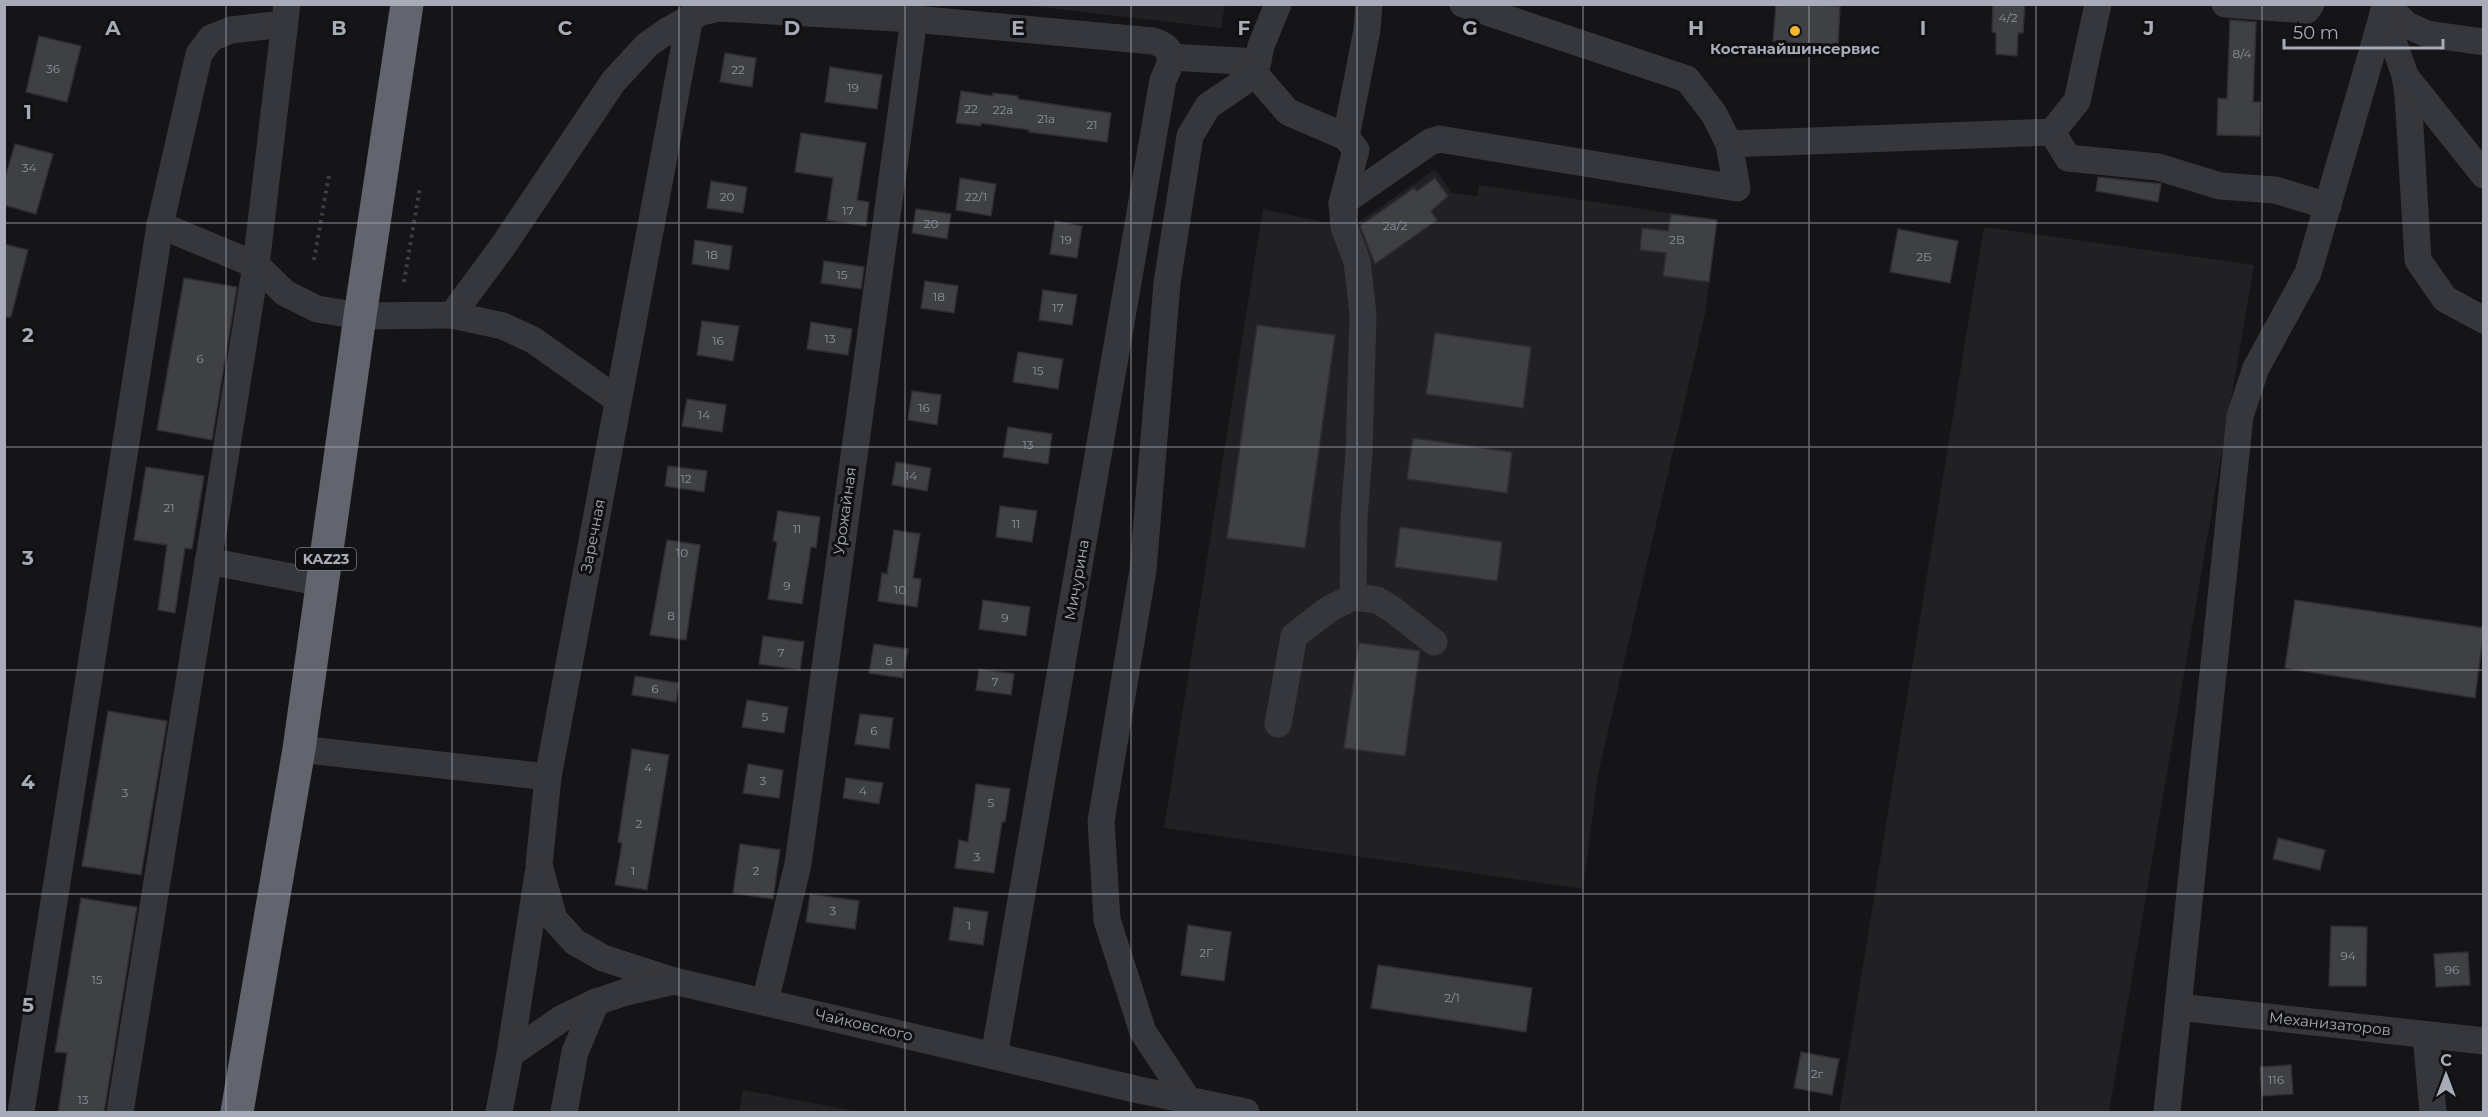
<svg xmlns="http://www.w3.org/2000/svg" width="2488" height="1117" font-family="Montserrat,sans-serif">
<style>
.built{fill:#212124}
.building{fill:#3f4044;stroke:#2f2f33;stroke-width:1.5}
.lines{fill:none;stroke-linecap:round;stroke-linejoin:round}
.path{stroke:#3c3e43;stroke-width:4;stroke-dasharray:3 4.5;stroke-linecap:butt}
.minor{stroke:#36373c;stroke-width:27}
.highway{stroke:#62656e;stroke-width:33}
.grid{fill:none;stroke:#a7acb8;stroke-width:1.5;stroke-opacity:0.55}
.poi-dot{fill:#f6b52e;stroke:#101012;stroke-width:2}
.labels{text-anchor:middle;stroke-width:6;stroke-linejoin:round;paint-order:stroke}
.number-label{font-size:12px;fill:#8d919b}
.shield{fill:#101012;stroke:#7a7d86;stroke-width:1.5}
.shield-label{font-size:14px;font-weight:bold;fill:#a7acb8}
.poi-label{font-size:15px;font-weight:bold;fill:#a7acb8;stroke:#101012}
.street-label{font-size:15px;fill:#a7acb8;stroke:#101012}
.grid-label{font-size:20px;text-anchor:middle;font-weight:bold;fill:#a7acb8;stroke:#101012;stroke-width:6;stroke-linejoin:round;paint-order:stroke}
</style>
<rect width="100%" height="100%" fill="#151517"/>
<g class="built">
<path d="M1023,5L1225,4V5L1221,28Z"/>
<path d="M1435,169L1452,193L1477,196L1479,185L1717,220L1705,314L1598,774L1583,889L1164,828L1263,209L1350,228Z"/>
<path d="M1984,227L2254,265L2109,1112H1839Z"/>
<path d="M743,1090L860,1112H739Z"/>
</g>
<g class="building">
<path d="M1776,4L1840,6L1838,46L1773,41Z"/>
<path d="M1993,4H2025L2023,33H2018L2017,56L1996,54V33L1992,32Z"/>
<path d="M2230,20L2256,22L2253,102H2261L2260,136L2217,135L2218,98L2227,99Z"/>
<path d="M39,36L81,46L67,102L26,92Z"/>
<path d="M725,53L756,58L752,87L720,82Z"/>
<path d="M830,67L882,75L877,109L825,102Z"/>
<path d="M961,91L993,96V93L1018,96V99L1111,113L1107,142L1029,132V130L981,123V126L956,123Z"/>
<path d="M801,133L866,143L857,200L869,202L866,226L827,220L833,178L795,172Z"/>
<path d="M15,144L53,154L36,214L4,205V182Z"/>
<path d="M2098,177L2161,184L2158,202L2096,191Z"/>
<path d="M960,178L996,184L991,216L956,210Z"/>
<path d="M1435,178L1448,196L1431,211L1437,220L1375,264L1360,226L1414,188L1417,191Z"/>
<path d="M711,181L747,187L743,213L707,208Z"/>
<path d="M916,209L951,214L947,239L912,233Z"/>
<path d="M1671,214L1717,220L1709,282L1663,276L1666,253L1640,250L1642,228L1668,231Z"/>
<path d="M1055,221L1082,226L1077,258L1050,254Z"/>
<path d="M1898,229L1958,241L1950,283L1890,272Z"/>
<path d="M695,240L732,246L729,270L692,264Z"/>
<path d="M4,244L28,250L11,317H4Z"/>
<path d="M824,261L864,267L861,289L821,283Z"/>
<path d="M184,278L237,287L212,440L157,430Z"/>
<path d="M925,281L958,286L954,313L921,308Z"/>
<path d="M1043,290L1077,295L1072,325L1039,320Z"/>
<path d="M702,321L739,326L733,361L697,355Z"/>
<path d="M811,322L852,329L848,355L807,349Z"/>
<path d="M1257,325L1335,335L1305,548L1227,538Z"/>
<path d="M1435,333L1531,347L1523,408L1426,394Z"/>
<path d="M1018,352L1063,359L1058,389L1013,382Z"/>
<path d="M912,391L941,395L937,425L908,420Z"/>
<path d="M687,399L726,405L722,432L682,426Z"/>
<path d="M1008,427L1052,434L1048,464L1003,457Z"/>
<path d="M1413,438L1512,452L1507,493L1407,479Z"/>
<path d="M896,462L931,468L927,491L892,485Z"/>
<path d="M668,466L707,471L704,492L665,486Z"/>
<path d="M146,467L204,476L192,549L185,548L175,613L158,610L167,545L134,540Z"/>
<path d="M1000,506L1037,511L1032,542L996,537Z"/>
<path d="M778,511L820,517L816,548L811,547L802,604L768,599L777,542L773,541Z"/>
<path d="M1400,527L1502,542L1497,581L1395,567Z"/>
<path d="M894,530L920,534L913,578L921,579L917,607L878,601L882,573L887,574Z"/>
<path d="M667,540L700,545L686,640L650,635Z"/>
<path d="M983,600L1030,607L1026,636L979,629Z"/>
<path d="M2295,600L2484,628L2475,698L2285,668Z"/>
<path d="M763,636L804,642L800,670L759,664Z"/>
<path d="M1359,643L1420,651L1405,756L1344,748Z"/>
<path d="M874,644L908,649L903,678L869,673Z"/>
<path d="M979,669L1014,674L1011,695L976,690Z"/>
<path d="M635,676L679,683L676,702L632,695Z"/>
<path d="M747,700L788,707L784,733L742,727Z"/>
<path d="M108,711L167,721L141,875L82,866Z"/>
<path d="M860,714L893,718L889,749L855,744Z"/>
<path d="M632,749L669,755L647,890L615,885L622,843L618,842Z"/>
<path d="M748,764L783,770L779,798L743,793Z"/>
<path d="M846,778L883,783L879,804L843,798Z"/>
<path d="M976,784L1010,789L1005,822H1002L994,873L955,868L959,840L968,842Z"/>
<path d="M2278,838L2325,850L2320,870L2273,859Z"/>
<path d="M740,844L780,850L773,899L733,893Z"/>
<path d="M810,894L859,901L855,929L806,922Z"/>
<path d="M81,898L137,907L104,1113H58L67,1053L55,1052Z"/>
<path d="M954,907L988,912L983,945L949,940Z"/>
<path d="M1188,925L1231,932L1224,981L1181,975Z"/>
<path d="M2331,926L2367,927L2366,986H2329Z"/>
<path d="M2468,952L2470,985L2436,987L2434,954Z"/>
<path d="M1378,965L1532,988L1526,1032L1371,1008Z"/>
<path d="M1801,1052L1839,1059L1832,1095L1794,1088Z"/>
<path d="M2291,1065L2293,1094L2262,1096L2260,1067Z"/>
</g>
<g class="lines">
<g class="path">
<path d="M314,260L329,175"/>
<path d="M404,282L420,187"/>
</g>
<g class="minor">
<path d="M2225,4L2307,10L2311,4"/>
<path d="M2386,5L2407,25L2427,34L2484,42"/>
<path d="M2383,13L2405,75L2408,95L2418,260L2445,299L2484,320"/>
<path d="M1170,57L1258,62"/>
<path d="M2405,76L2484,175"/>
<path d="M2052,132L2068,158L2158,167L2220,186L2275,190L2328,206"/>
<path d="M1346,137L1367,30L1369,4"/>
<path d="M1729,144L2052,132L2077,101L2098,4"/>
<path d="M1342,203L1430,142L1439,139L1737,188L1729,144L1714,114L1687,79L1463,4"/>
<path d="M160,225L256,265L285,293L317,309L360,316L452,315L503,246L613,82L647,45L667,31L701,12L719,8L914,19L1153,41C1177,48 1172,62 1163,80L994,1056"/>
<path d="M452,315L503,326L533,340L618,400"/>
<path d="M208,561L323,583"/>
<path d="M1353,597L1377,600L1392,609L1434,642"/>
<path d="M1278,724L1294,636L1329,609L1353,597L1354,517L1359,454L1363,314L1357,261L1344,227L1342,203L1356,150L1346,137L1288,112L1255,74L1261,46L1278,4"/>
<path d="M299,749L548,777"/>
<path d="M674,981L603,958L575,942L554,919L539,865L548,777L690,17"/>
<path d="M765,1002L798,864L914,19"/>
<path d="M2178,1007L2484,1041"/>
<path d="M2426,1035L2433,1112"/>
<path d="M510,1054L538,874"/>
<path d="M1188,1100L1143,1032L1107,920L1101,821L1143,570L1167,283L1190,136L1208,106L1255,74"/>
<path d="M21,1112L160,225L199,54L211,38L231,30L284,24"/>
<path d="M120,1112L256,265L287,4"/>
<path d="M499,1112L510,1054L561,1019L596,1002"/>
<path d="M564,1112L575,1052L596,1002L626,992L674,981L1139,1090L1246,1112"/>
<path d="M2167,1112L2240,416L2256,368L2308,273L2386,4"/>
</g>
<path class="highway" d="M237,1112L299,749L360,316L407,4"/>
</g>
<path class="grid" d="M226,4V1112M452,4V1112M679,4V1112M905,4V1112M1131,4V1112M1357,4V1112M1583,4V1112M1809,4V1112M2036,4V1112M2262,4V1112M4,223H2484M4,447H2484M4,670H2484M4,894H2484"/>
<circle class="poi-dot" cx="1795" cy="31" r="6"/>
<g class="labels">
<g class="number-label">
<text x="2008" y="22">4/2</text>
<text x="2242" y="58">8/4</text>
<text x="53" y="73">36</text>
<text x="738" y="74">22</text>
<text x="853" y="92">19</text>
<text x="971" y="113">22</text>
<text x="1003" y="114">22а</text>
<text x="1046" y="123">21а</text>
<text x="1092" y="129">21</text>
<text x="29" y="172">34</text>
<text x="727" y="201">20</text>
<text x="976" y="201">22/1</text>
<text x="848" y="215">17</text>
<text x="931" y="228">20</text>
<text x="1395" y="230">2а/2</text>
<text x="1066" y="244">19</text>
<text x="1677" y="244">2В</text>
<text x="712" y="259">18</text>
<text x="1924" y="261">2Б</text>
<text x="842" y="279">15</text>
<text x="939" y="301">18</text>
<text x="1058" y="312">17</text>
<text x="830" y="343">13</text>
<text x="718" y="345">16</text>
<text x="200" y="363">6</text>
<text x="1038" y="375">15</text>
<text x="924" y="412">16</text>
<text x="704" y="419">14</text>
<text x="1028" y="449">13</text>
<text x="911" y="480">14</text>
<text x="686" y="483">12</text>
<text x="169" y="512">21</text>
<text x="1016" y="528">11</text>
<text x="797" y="533">11</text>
<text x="682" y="557">10</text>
<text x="787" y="590">9</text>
<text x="900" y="594">10</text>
<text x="671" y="620">8</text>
<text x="1005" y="622">9</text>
<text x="781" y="657">7</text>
<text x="889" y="665">8</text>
<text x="995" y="686">7</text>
<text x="655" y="693">6</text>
<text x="765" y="721">5</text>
<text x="874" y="735">6</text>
<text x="648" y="772">4</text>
<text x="763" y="785">3</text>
<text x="863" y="795">4</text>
<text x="125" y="797">3</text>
<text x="991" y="807">5</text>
<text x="639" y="828">2</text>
<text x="977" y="861">3</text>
<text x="633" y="875">1</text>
<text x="756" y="875">2</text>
<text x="833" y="915">3</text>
<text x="969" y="930">1</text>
<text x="1206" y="957">2Г</text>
<text x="2348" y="960">94</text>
<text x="2452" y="974">96</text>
<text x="97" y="984">15</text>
<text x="1452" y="1002">2/1</text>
<text x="1817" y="1078">2г</text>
<text x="2276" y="1084">116</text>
<text x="83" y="1104">13</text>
</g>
<rect class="shield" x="296" y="548" width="60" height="22" rx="4.5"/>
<g class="shield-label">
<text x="326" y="564">KAZ23</text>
</g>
<g class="poi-label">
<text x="1795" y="54">Костанайшинсервис</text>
</g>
<g class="street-label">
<text transform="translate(845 511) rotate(-82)" y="5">Урожайная</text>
<text transform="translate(593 536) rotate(-79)" y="5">Заречная</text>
<text transform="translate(1077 580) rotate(-80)" y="5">Мичурина</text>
<text transform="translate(2330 1024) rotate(6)" y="5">Механизаторов</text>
<text transform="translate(864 1025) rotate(13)" y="5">Чайковского</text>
</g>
</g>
<g class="grid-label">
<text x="113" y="35">A</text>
<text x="339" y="35">B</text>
<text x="565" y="35">C</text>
<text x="792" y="35">D</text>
<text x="1018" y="35">E</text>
<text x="1244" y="35">F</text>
<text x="1470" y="35">G</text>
<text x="1696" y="35">H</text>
<text x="1923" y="35">I</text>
<text x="2149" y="35">J</text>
<text x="28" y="119">1</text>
<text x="28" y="342">2</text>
<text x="28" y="565">3</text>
<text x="28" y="789">4</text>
<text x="28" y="1012">5</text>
</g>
<rect width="2488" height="1117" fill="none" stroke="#a7acb8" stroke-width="12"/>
<g transform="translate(2446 1075)" stroke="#101012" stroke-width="4.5" paint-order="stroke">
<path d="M0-4.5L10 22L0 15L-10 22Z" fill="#a7acb8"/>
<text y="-9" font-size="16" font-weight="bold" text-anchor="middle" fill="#a7acb8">С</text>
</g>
<path d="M2284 39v9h159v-9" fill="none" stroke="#a7acb8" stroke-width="3"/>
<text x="2293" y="39" font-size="18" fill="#a7acb8" stroke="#101012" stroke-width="4.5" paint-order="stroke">50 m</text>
</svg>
